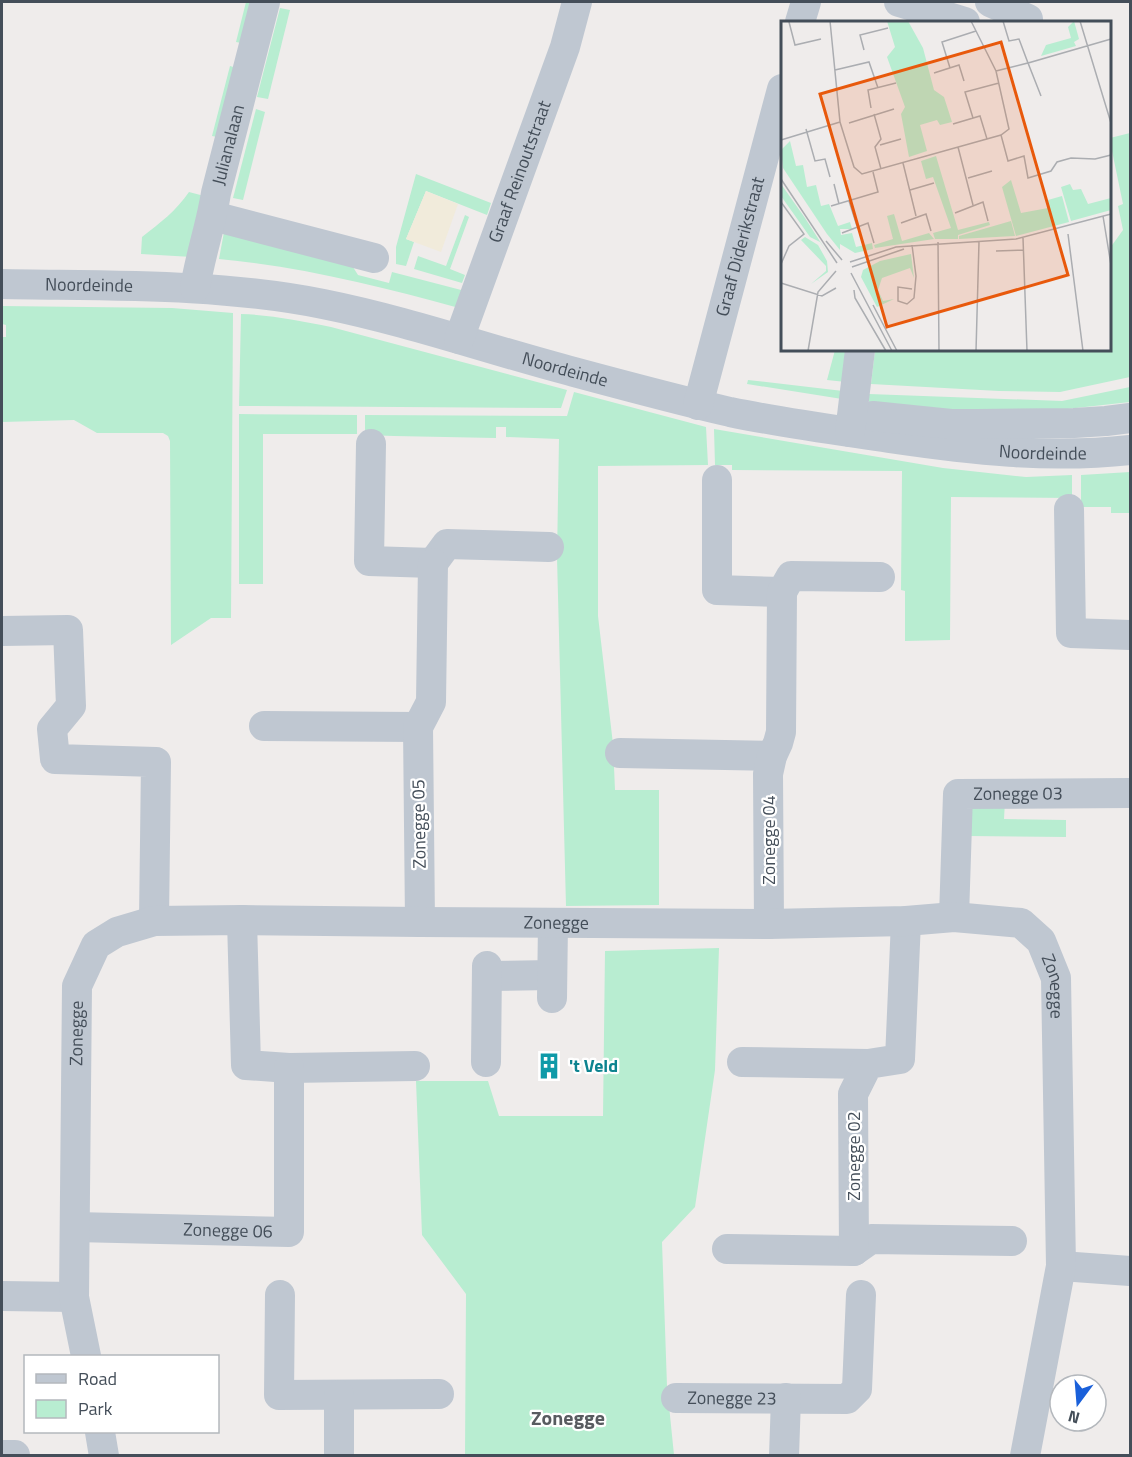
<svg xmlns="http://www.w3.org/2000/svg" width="1132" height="1457" font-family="'Titillium Web',sans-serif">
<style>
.green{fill:#b8edd1}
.sand{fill:#f1ebdb}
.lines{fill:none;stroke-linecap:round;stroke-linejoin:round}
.minor{stroke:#bfc7d1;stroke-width:30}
.labels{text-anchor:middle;stroke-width:4.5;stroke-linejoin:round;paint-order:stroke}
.street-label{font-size:18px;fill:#444e59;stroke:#fff}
.culture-label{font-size:18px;font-weight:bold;fill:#0d838f;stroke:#fff;text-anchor:start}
.neighbourhood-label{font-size:20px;font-weight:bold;fill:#585b60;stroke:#fff}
.inset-road{fill:none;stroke:#abadb1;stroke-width:1.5}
.view{fill:#e8590c;fill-opacity:0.15;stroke:#e8590c;stroke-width:3}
.inset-edge{fill:none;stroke:#444e59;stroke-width:3}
</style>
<rect width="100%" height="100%" fill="#efeceb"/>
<g class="green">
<path d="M246,2H257L246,44L236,42Z"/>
<path d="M280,8L290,10L268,99L257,97Z"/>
<path d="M230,66L240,69L222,138L212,136Z"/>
<path d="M256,109L265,112L243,200L233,198Z"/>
<path d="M1130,133V377L1060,392L999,391L871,384L875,350H1110V248L1123,230L1118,206L1123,204L1112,151H1110V138Z"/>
<path d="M416,174L491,203L487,215L426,191L406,239L414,242L406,266L396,264V247Z"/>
<path d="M189,192L208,197L192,257L141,254L142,237C160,223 176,211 189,192Z"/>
<path d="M465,215L469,217L450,269L465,275L462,283L414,269L418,256L446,266Z"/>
<path d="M224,232L346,256L358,275L389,283L392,272L465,291L459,308C379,286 302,267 219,259Z"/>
<path d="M2,306L172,308L233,313L231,618H211L171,645L170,441L168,436L163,433H97L74,420L2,422V337H6V325L2,324Z"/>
<path d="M241,314C272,315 301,321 331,327L567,390L561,408L239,406Z"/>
<path d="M835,350H849L846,382L827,380Z"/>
<path d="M748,380L843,391L842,399L747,384Z"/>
<path d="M1130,387V402L1067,409L996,410L942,409L869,403V394L1062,401Z"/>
<path d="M574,392L706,427L708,465L598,466V616L613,744L615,790H659V905L566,906L557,557L559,439L506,437V427H496V438L394,436L365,435V415L567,416Z"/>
<path d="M239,414L357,415V434H263V584H239Z"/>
<path d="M714,429L943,468L1026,477L1072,475V498L951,497L950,640L905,641V591L901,590L902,471L732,470V465H715Z"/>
<path d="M1130,472V513H1111V507H1081V475Z"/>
<path d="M1005,801L1004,819L1066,820V837L968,836L972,808Z"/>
<path d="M719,948L715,1070L695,1207L662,1242L667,1386L674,1455H465L466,1294L422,1235L416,1081H488L499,1116H603L605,951Z"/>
</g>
<path class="sand" d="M426,191L458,204L441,252L406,239Z"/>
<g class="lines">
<g class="minor">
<path d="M899,2L965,22"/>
<path d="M990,2L1028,19"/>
<path d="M800,22L806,2"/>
<path d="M213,216L374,258"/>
<path id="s1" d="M2,284C109,286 218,283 323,304C408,321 490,350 574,372C626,386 678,400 730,412C783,423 836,430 889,438C971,450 1048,459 1130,450"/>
<path id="s2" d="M195,288C200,256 211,225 216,193L265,2"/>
<path id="s3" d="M459,339L565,47L577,2"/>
<path id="s4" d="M698,405L782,89"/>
<path d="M873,416L951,424H977L1074,423L1106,421L1130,418"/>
<path d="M850,432L860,350"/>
<path d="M371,444L369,561L433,563L447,544L549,547"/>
<path d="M717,480V590L782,592"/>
<path d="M1069,509L1071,633L1130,635"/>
<path d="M2,631L68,630L71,706L52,729L55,759L156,762L154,921"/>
<path d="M264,726L418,727"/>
<path d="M620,753L772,756"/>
<path id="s5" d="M954,917L958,794L1130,793"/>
<path d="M242,920L246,1065L289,1068L415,1066"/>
<path d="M420,922L418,727L431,702L433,563"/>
<path d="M769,924L768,774L772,756L778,743L781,732L782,592L791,576L880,577"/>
<path d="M487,976L552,975"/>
<path d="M552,998L553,923"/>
<path d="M486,1062L487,966"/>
<path d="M742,1062L868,1064"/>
<path id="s6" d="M75,1227L289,1232V1068"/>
<path d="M727,1249L854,1251L871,1239L1012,1241"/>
<path d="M854,1251L853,1094L868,1064L900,1059L906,921"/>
<path d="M1061,1266L1130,1271"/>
<path d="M280,1295L279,1395L439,1394"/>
<path d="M2,1296L74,1297"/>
<path id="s7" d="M86,1356L74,1297L77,986L96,945L117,932L154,921L242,920L420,922L769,924L906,921L954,917L1021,923L1041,941L1056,978L1061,1266L1025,1456"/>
<path d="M339,1395V1456"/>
<path id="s8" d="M676,1398L847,1399L857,1389L861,1295"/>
<path d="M100,1432L104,1456"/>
<path d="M2,1455H15"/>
<path d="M784,1456L786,1398"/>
</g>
</g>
<defs>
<g id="building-bare" transform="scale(2.07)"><path d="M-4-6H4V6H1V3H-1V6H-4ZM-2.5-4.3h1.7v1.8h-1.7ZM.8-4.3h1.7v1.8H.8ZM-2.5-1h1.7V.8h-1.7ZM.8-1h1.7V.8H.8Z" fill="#0f9aa8" stroke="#fff" stroke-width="2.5" paint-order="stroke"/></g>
</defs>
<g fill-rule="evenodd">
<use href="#building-bare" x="549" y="1066"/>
</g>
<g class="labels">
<g class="street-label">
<text dy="6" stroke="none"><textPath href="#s2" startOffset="147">Julianalaan</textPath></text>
<text dy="6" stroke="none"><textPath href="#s3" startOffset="178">Graaf Reinoutstraat</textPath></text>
<text dy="6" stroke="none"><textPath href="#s4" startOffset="164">Graaf Diderikstraat</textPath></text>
<text dy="6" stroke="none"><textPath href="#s1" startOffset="87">Noordeinde</textPath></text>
<text dy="6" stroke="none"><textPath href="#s1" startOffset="573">Noordeinde</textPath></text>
<text dy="6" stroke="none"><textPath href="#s1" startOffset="1059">Noordeinde</textPath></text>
<text dy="6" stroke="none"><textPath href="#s5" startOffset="183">Zonegge 03</textPath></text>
<text transform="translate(419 824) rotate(-91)" y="6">Zonegge 05</text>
<text transform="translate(769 840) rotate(-90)" y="6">Zonegge 04</text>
<text dy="6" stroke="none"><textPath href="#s7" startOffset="882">Zonegge</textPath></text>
<text dy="6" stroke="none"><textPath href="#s7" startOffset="1422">Zonegge</textPath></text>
<text dy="6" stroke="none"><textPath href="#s7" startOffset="324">Zonegge</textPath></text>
<text transform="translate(854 1156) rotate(-90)" y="6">Zonegge 02</text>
<text dy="6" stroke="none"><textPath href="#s6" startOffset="153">Zonegge 06</textPath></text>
<text dy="6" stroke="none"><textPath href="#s8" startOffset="56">Zonegge 23</textPath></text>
</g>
<g class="culture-label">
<text x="569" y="1072">'t Veld</text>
</g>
<g class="neighbourhood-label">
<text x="568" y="1425">Zonegge</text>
</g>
</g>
<g transform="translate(781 21)">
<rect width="330" height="330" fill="#efeceb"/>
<path d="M106,0H127L142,27L153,69L163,76L171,101L159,104L156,99L139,104L146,130L128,136L120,93L124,86L106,36L114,26ZM293,0L298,18L293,21L295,25L260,35L265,24L290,17L287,6ZM9,120L15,145L22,144L26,166L35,164L40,185L48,183L57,205L69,201L71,208H59L60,214L71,212L75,226L91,222L92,228L74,232L59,223V229L46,213L2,147L0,129ZM155,135L177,209L208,201L209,204L177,214V218H154L152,212L170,207L152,156L145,158L140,140ZM230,159L240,192L267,187V179L281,175L288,201L235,215L221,166ZM0,163L24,197L49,236L39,221L29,216L0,175ZM289,163L292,169L300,168L307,183L330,177V189L290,200L280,166ZM113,193L121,220L148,212L153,218L94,227L93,224L112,218L106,195ZM230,200L234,215L178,218V215ZM24,216L37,224L46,240L47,251L30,263L45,250V245L20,219ZM130,233L133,257L129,247L101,257L97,269L102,280L113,278L96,286L80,256L82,249L99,240Z" fill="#b8edd1"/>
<path class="inset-road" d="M49,0L59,101L73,146L81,153L220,114L228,108L215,50L190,0M222,0L228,20L238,18L247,42L330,18M299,0L330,102M8,1L14,24L40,18M83,29L79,14L107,7M169,47L161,21L195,10M54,49L88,41L97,67M215,50L247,42L260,75M153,52L178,44L183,60M90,87L87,69L115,62M93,93L100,118L94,126L100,148M192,97L184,71L218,62M68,102L113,88M172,103L199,95L206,118M25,108L34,140L44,138L49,156M220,114L227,140L243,135L247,157L270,150L276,141L290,137L314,138L330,134M0,119L59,101M99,124L120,118M177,126L192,184M122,142L135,195M187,157L211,150M0,158L56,242M53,163L58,183M129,169L153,162M68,180L76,205M0,181L23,213L8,225L0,243M50,185L97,171L92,151M174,192L202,181L207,200M322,195L330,244M120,202L145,193L150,210M61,212L87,202L93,222M287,213L302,330M242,217L246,330M45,220L61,239M157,221L158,330M131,224L135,255L133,277L126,283L117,280V266L131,268M215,230L243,229M69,241L115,226L235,218L330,193M71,246L123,228M70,252L111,330M0,262L41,275L55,267M73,269L74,277L105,330M92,284L116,330M27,330L37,271L55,250M195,330L198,221"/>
<path class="view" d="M220,21L287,254L106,306L39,73Z"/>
<rect width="330" height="330" class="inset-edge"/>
</g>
<rect width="1132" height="1457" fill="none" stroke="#444e59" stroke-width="6"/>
<rect x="24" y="1355" width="195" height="78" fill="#ffffff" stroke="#b4b8bd" stroke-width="1.5"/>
<rect x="36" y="1374" width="30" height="9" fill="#bfc7d1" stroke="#b4b8bd" stroke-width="1.5"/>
<text x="78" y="1385" font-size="18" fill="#444e59">Road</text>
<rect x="36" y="1400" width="30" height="18" fill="#b8edd1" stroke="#b4b8bd" stroke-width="1.5"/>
<text x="78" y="1415" font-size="18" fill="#444e59">Park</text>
<g transform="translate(1078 1403) rotate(196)"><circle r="28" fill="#ffffff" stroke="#b4b8bd" stroke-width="1.5"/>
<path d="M0-4.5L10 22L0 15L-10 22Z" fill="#1a60da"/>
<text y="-9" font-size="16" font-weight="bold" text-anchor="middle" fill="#444e59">N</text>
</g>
</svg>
